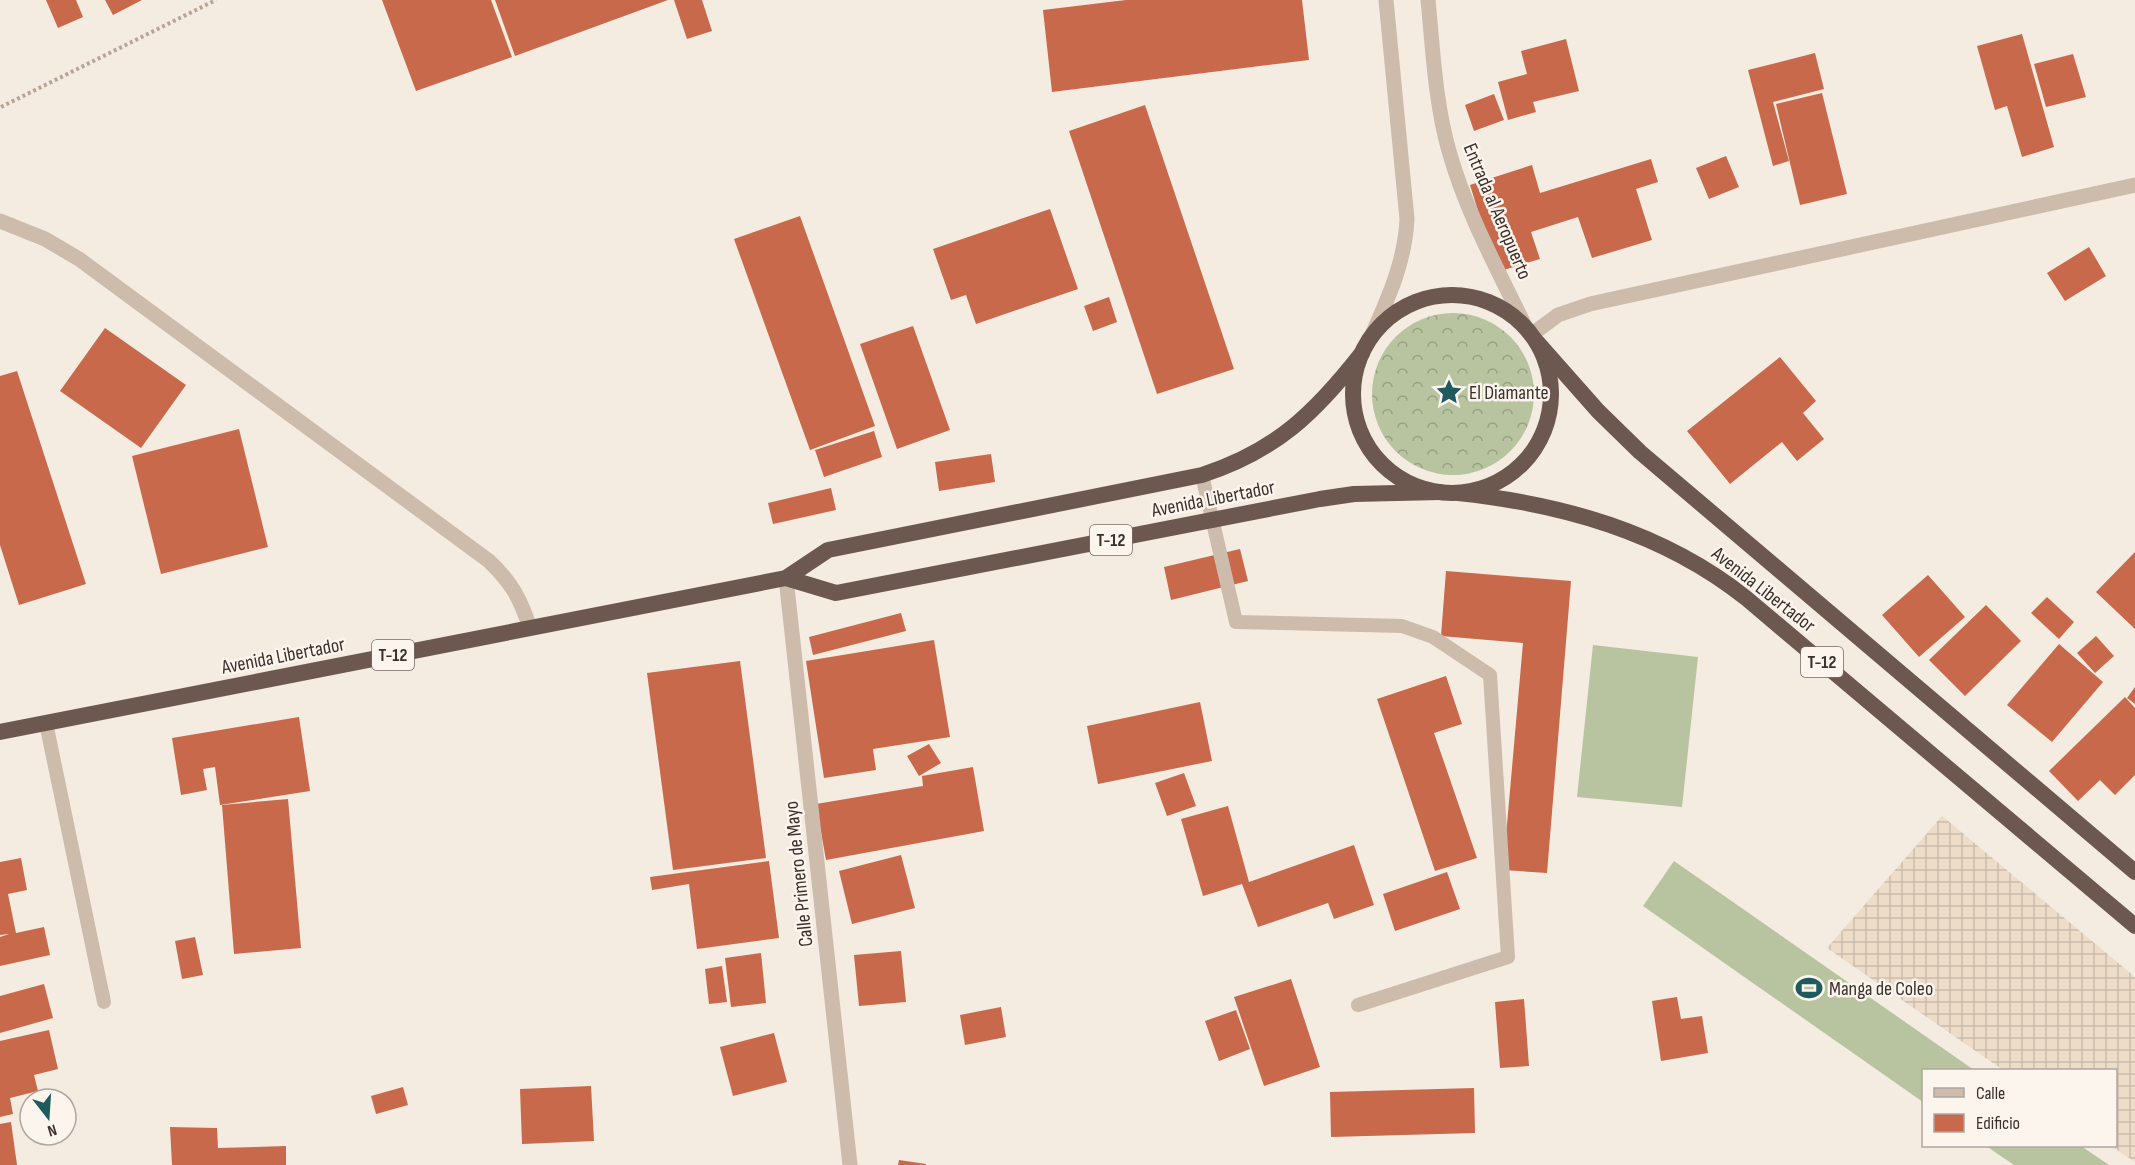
<svg xmlns="http://www.w3.org/2000/svg" width="2135" height="1165" font-family="'Sofia Sans Condensed',sans-serif">
<style>
.park{fill:url(#park-crowns)}
.pitch{fill:#b8c4a0}
.plaza{fill:url(#plaza-grid)}
.building{fill:#c8694b}
.lines{fill:none;stroke-linecap:round;stroke-linejoin:round}
.path{stroke:#b9a596;stroke-width:4;stroke-dasharray:3 3;stroke-linecap:butt}
.service{stroke:#cdbbac;stroke-width:14}
.minor{stroke:#cdbbac;stroke-width:15}
.trunk{stroke:#6c584f;stroke-width:16}
.labels{text-anchor:middle;stroke-width:5;stroke-linejoin:round;paint-order:stroke}
.shield{fill:#fbf5ee;stroke:#756b66;stroke-width:1.5}
.shield-label{font-size:18px;font-weight:bold;fill:#3b302b}
.street-label{font-size:20px;fill:#3b302b;stroke:#fbf5ee}
.poi-label{font-size:20px;fill:#3b302b;stroke:#fbf5ee;text-anchor:start}
</style>
<defs>
<pattern id="park-crowns" width="20" height="18" patternUnits="userSpaceOnUse" patternTransform="scale(1.5)"><rect width="20" height="18" fill="#b8c4a0"/><path d="M2 6a3 3 0 1 1 6 0M12 15a3 3 0 1 1 6 0" fill="none" stroke="#97a083"/></pattern>
<pattern id="plaza-grid" width="8" height="8" patternUnits="userSpaceOnUse" patternTransform="scale(1.5)"><rect width="8" height="8" fill="#ecdcc8"/><path d="M0 4h8M4 0v8" fill="none" stroke="#cbbdac"/></pattern>
</defs>
<rect width="100%" height="100%" fill="#f4ebe1"/>
<circle class="park" cx="1453" cy="394" r="81"/>
<g class="pitch">
<path d="M1593,645L1698,657L1682,807L1577,797Z"/>
<path d="M1674,861L1974,1070H1924L1923,1102L1643,906Z"/>
<path d="M1986,1146H2081L2109,1165H2014Z"/>
</g>
<path class="plaza" d="M1942,816L2135,977V1162L2111,1146H2116V1070H2003L1827,948Z"/>
<g class="building">
<path d="M46,0H76L83,17L58,28Z"/>
<path d="M105,0H142L113,15Z"/>
<path d="M382,0H491L512,57L416,91Z"/>
<path d="M495,0H668L515,56Z"/>
<path d="M674,0H702L712,31L687,39Z"/>
<path d="M1126,0H1302L1309,60L1052,92L1043,10Z"/>
<path d="M2022,34L2054,147L2022,157L2007,106L1995,110L1977,46Z"/>
<path d="M1566,39L1579,91L1533,102L1536,112L1508,120L1498,82L1527,74L1521,51Z"/>
<path d="M1815,53L1824,89L1773,102L1789,161L1773,166L1748,70Z"/>
<path d="M2073,54L2086,97L2046,107L2034,64Z"/>
<path d="M1822,93L1847,194L1800,205L1776,104Z"/>
<path d="M1494,94L1504,120L1474,131L1465,105Z"/>
<path d="M1145,105L1234,369L1157,394L1069,131Z"/>
<path d="M1726,156L1739,187L1709,199L1696,168Z"/>
<path d="M1651,159L1658,182L1636,189L1652,240L1592,258L1578,217L1531,232L1540,259L1497,272L1470,185L1532,165L1540,193Z"/>
<path d="M1050,209L1078,289L976,324L966,295L951,300L933,249Z"/>
<path d="M800,216L875,426L810,450L734,239Z"/>
<path d="M2089,247L2106,276L2065,301L2047,273Z"/>
<path d="M1109,297L1117,322L1093,331L1084,306Z"/>
<path d="M913,326L950,430L897,449L860,344Z"/>
<path d="M105,328L186,385L141,448L60,391Z"/>
<path d="M1780,357L1816,401L1803,413L1824,439L1797,461L1782,442L1730,484L1687,431Z"/>
<path d="M17,371L86,584L19,605L0,545V376Z"/>
<path d="M239,429L268,547L161,574L132,456Z"/>
<path d="M874,431L882,457L824,477L815,450Z"/>
<path d="M991,454L995,482L939,491L935,462Z"/>
<path d="M831,488L836,510L773,524L768,503Z"/>
<path d="M1240,549L1248,581L1171,600L1164,567Z"/>
<path d="M2135,552V629L2096,592Z"/>
<path d="M1446,571L1571,581L1547,873L1503,870L1523,643L1441,636Z"/>
<path d="M1928,575L1965,617L1919,657L1882,615Z"/>
<path d="M2047,597L2074,622L2059,639L2031,613Z"/>
<path d="M1986,605L2021,641L1965,696L1929,660Z"/>
<path d="M901,613L906,631L813,655L809,637Z"/>
<path d="M2096,636L2114,656L2095,673L2077,653Z"/>
<path d="M934,640L950,737L873,749L876,770L824,778L806,661Z"/>
<path d="M2059,644L2103,682L2052,742L2007,705Z"/>
<path d="M740,661L766,858L673,870L647,673Z"/>
<path d="M1446,676L1462,724L1434,733L1477,858L1435,871L1377,699Z"/>
<path d="M2135,687V704L2127,698Z"/>
<path d="M2125,697L2135,708V775L2115,795L2100,780L2078,801L2049,771Z"/>
<path d="M1200,702L1212,761L1098,784L1087,726Z"/>
<path d="M299,717L310,791L220,805L215,767L203,769L207,790L181,795L172,738Z"/>
<path d="M929,744L941,763L919,776L907,756Z"/>
<path d="M973,767L984,831L826,860L816,804L923,786L922,776Z"/>
<path d="M1184,773L1196,806L1167,816L1155,783Z"/>
<path d="M288,799L301,948L234,954L222,805Z"/>
<path d="M1228,806L1249,882L1354,845L1374,905L1334,919L1328,903L1258,927L1242,884L1203,896L1181,819Z"/>
<path d="M901,855L915,908L852,924L839,871Z"/>
<path d="M21,858L27,890L8,894L16,933L44,927L50,955L0,966V937L9,934L0,935V862Z"/>
<path d="M769,861L779,938L697,949L689,884L652,890L650,877Z"/>
<path d="M1447,872L1460,909L1395,931L1383,894Z"/>
<path d="M195,937L203,975L182,979L175,941Z"/>
<path d="M901,951L906,1002L859,1006L854,955Z"/>
<path d="M761,953L766,1003L731,1007L725,958Z"/>
<path d="M722,966L727,1002L709,1004L705,969Z"/>
<path d="M1291,979L1320,1067L1264,1086L1234,997Z"/>
<path d="M44,984L53,1018L0,1033V996Z"/>
<path d="M1677,997L1681,1019L1702,1016L1708,1053L1661,1061L1652,1001Z"/>
<path d="M1524,999L1529,1066L1500,1068L1495,1002Z"/>
<path d="M1001,1007L1006,1037L965,1045L960,1015Z"/>
<path d="M1236,1010L1250,1049L1219,1061L1205,1021Z"/>
<path d="M49,1030L58,1069L34,1075L38,1091L10,1098L13,1114L0,1117V1041Z"/>
<path d="M774,1033L787,1082L733,1096L720,1047Z"/>
<path d="M591,1086L594,1141L522,1144L520,1089Z"/>
<path d="M403,1087L408,1105L376,1114L371,1096Z"/>
<path d="M1474,1088L1475,1133L1331,1137L1330,1092Z"/>
<path d="M11,1122L17,1165H0V1124Z"/>
<path d="M170,1127L217,1128L218,1148L286,1146V1165H172Z"/>
<path d="M899,1160L926,1164V1165H898Z"/>
</g>
<g class="lines">
<path class="path" d="M1,107L216,0"/>
<g class="service">
<path d="M1202,475L1236,622L1402,626L1433,637L1490,675L1508,957L1358,1005"/>
<path d="M46,723L104,1002"/>
</g>
<g class="minor">
<path d="M1428,0C1433,50 1435,102 1449,151C1466,212 1498,270 1526,328"/>
<path d="M0,221L45,239L79,259L489,561C512,583 520,598 530,628"/>
<path d="M1531,335L1558,315L1590,304L2135,185"/>
<path d="M1371,337C1388,299 1405,262 1407,219L1386,0"/>
<path d="M786,578L850,1165"/>
</g>
<g class="trunk">
<circle cx="1452" cy="394" r="99"/>
<path d="M1537,342L1598,411L1640,452L2135,872"/>
<path d="M1458,493C1562,504 1663,532 1746,598L2135,926"/>
<path d="M786,578L836,593L1320,499L1354,494L1440,492"/>
<path d="M0,732L786,578L828,550L1202,475C1276,451 1315,413 1362,353"/>
</g>
</g>
<defs>
<g id="sight-bare" transform="scale(2.07)"><path d="M0-6L1.8-2.2L6-1.7L2.9 1.2L3.7 5.4L0 3.3L-3.7 5.4L-2.9 1.2L-6-1.7L-1.8-2.2Z" fill="#1f5a5e" stroke="#fbf5ee" stroke-width="2.5" paint-order="stroke"/></g>
<g id="stadium-bare" transform="scale(2.07)"><path d="M0-5a6.5 5 0 1 0 0 10a6.5 5 0 1 0 0-10ZM-3.5-1.8h7v3.6h-7Z" fill="#1f5a5e" stroke="#fbf5ee" stroke-width="2.5" paint-order="stroke"/></g>
</defs>
<g fill-rule="evenodd">
<use href="#sight-bare" x="1449" y="392"/>
<use href="#stadium-bare" x="1809" y="988"/>
</g>
<g class="labels">
<g class="shield">
<rect x="1090" y="525" width="42" height="30" rx="4.5"/>
<rect x="372" y="640" width="42" height="30" rx="4.5"/>
<rect x="1801" y="647" width="42" height="30" rx="4.5"/>
</g>
<g class="shield-label">
<text x="1111" y="546">T-12</text>
<text x="393" y="661">T-12</text>
<text x="1822" y="668">T-12</text>
</g>
<g class="street-label">
<text transform="translate(1498 211) rotate(67)" y="7">Entrada al Aeropuerto</text>
<text transform="translate(1213 498) rotate(-11)" y="7">Avenida Libertador</text>
<text transform="translate(1764 589) rotate(38)" y="7">Avenida Libertador</text>
<text transform="translate(283 655) rotate(-11)" y="7">Avenida Libertador</text>
<text transform="translate(798 874) rotate(-96)" y="7">Calle Primero de Mayo</text>
</g>
<g class="poi-label">
<text x="1469" y="399">El Diamante</text>
<text x="1829" y="995">Manga de Coleo</text>
</g>
</g>
<rect x="1922" y="1069" width="195" height="78" fill="#fbf5ee" stroke="#aea6a0" stroke-width="1.5"/>
<rect x="1934" y="1088" width="30" height="9" fill="#cdbbac" stroke="#aea6a0" stroke-width="1.5"/>
<text x="1976" y="1099" font-size="18" fill="#3b302b">Calle</text>
<rect x="1934" y="1114" width="30" height="18" fill="#c8694b" stroke="#aea6a0" stroke-width="1.5"/>
<text x="1976" y="1129" font-size="18" fill="#3b302b">Edificio</text>
<g transform="translate(48 1117) rotate(163)"><circle r="28" fill="#fbf5ee" stroke="#aea6a0" stroke-width="1.5"/>
<path d="M0-4.5L10 22L0 15L-10 22Z" fill="#1f5a5e"/>
<text y="-9" font-size="16" font-weight="bold" text-anchor="middle" fill="#3b302b">N</text>
</g>
</svg>
